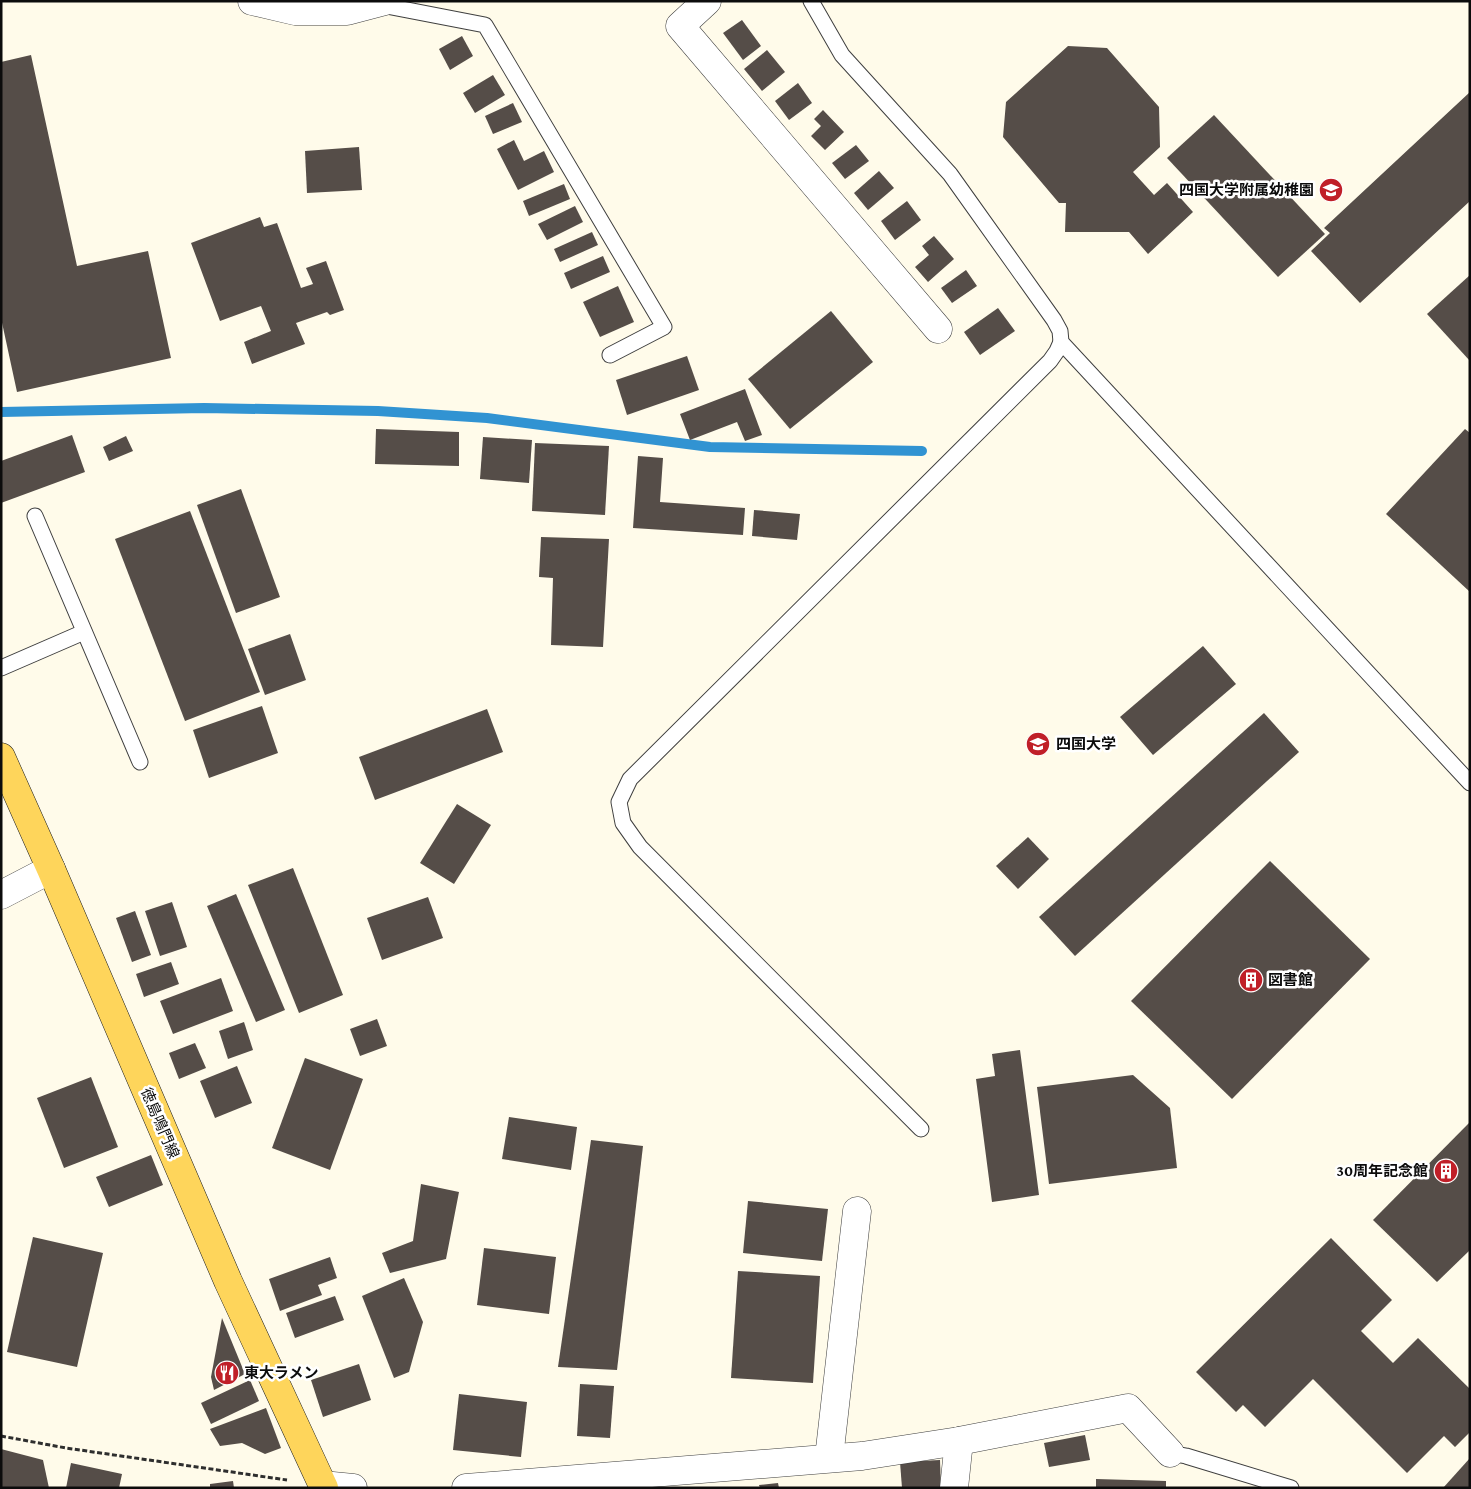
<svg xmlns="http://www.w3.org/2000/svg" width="1471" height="1489" font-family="'Crimson Pro','Noto Sans JP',serif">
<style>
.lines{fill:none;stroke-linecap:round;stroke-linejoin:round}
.stream{stroke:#3193d2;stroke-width:10}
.building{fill:#554d48}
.lane-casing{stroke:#3f3f3f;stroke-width:17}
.street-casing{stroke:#3f3f3f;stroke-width:29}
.primary-casing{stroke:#1d1d1d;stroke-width:29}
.path{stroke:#2e2e2e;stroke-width:3;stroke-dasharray:5 2.5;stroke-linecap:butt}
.lane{stroke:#fff;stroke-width:15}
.street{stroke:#fff;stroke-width:28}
.primary{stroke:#fed55b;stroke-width:28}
.labels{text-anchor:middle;stroke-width:5;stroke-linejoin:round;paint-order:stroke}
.poi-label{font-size:15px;font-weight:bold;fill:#0c0c0c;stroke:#fff;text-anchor:start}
.street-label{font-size:15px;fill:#0c0c0c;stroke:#fff}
</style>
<rect width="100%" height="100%" fill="#fffbea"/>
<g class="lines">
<path class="stream" d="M1,412L204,408L378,411L487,418L710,447L922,451"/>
</g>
<g class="building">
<path d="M742,20L761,46L743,60L723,33Z"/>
<path d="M462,36L473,56L450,70L439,49Z"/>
<path d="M1068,46L1107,48L1159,107L1160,147L1133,172L1154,195L1167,183L1193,212L1148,254L1129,232H1065L1066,203H1059L1003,137L1006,102Z"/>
<path d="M767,50L785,72L762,91L744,69Z"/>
<path d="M31,55L77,266L148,251L171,358L17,392L1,318V62Z"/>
<path d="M493,75L505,95L475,113L463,93Z"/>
<path d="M798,83L812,103L789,120L775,101Z"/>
<path d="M1470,92V201L1360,303L1311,251L1330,233L1324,228Z"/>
<path d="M513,103L522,122L493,134L485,116Z"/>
<path d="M823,110L844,132L825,150L811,136L821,126L814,119Z"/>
<path d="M1214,115L1325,234L1278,277L1167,158Z"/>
<path d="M514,140L524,161L544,151L554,172L518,190L497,149Z"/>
<path d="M856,145L869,161L845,179L832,163Z"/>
<path d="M359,147L362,190L307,193L305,151Z"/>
<path d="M879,171L894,188L868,210L854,193Z"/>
<path d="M564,184L570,199L529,216L523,201Z"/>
<path d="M907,201L921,220L895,240L881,221Z"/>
<path d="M575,206L583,222L547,240L538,224Z"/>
<path d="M260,217L264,227L277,223L301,288L313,284L306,268L326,261L344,310L330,315L327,312L296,323L305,344L252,364L244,342L271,331L261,306L220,321L191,243Z"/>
<path d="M592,232L598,245L560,262L554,249Z"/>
<path d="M934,236L954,259L928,282L915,267L929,255L922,246Z"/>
<path d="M603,256L610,272L571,289L564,273Z"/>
<path d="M966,270L977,286L952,303L941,288Z"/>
<path d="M1470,275V361L1427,314Z"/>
<path d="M618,286L634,322L600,337L583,302Z"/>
<path d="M998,308L1015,331L980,355L964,332Z"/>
<path d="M831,311L873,362L790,429L748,379Z"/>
<path d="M687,356L699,390L627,415L616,380Z"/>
<path d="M745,389L762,435L745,441L737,422L690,440L680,414Z"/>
<path d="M376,429L459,432V466L375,464Z"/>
<path d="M1465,429L1470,433V592L1386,514Z"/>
<path d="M72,435L85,472L1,503V461Z"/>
<path d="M126,436L133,451L109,461L103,447Z"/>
<path d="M483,437L532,440L529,483L480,479Z"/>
<path d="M535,443L609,446L605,515L532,511Z"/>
<path d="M638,456L663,458L660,502L745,508L743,535L633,528Z"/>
<path d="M241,489L280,597L236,613L197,505Z"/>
<path d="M754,510L800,514L797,540L752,536Z"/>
<path d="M190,511L260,692L185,721L115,539Z"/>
<path d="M541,537L609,539L603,647L551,645L553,578L539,577Z"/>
<path d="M290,634L306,680L265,695L248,649Z"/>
<path d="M1203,646L1236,684L1153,755L1120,717Z"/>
<path d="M262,706L278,753L209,778L193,730Z"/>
<path d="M487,709L503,752L375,800L359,757Z"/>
<path d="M1264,713L1299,752L1075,956L1039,917Z"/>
<path d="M457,804L491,825L454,884L420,863Z"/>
<path d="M1028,837L1049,859L1018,889L996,866Z"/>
<path d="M1270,861L1370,959L1232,1099L1131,1001Z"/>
<path d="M293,868L343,995L299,1013L248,885Z"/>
<path d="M236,894L285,1010L256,1022L207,906Z"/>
<path d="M428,897L443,938L382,960L367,918Z"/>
<path d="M172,902L187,947L160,956L145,911Z"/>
<path d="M135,911L151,955L132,962L116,918Z"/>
<path d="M171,962L179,984L144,997L136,974Z"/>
<path d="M221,978L233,1011L173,1034L160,1001Z"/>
<path d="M377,1019L387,1046L360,1056L350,1029Z"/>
<path d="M244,1022L253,1050L228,1059L219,1031Z"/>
<path d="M195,1043L206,1068L179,1079L169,1053Z"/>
<path d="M1020,1050L1039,1195L992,1202L976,1079L995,1076L992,1054Z"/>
<path d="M305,1058L363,1079L330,1170L272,1148Z"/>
<path d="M237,1066L252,1103L215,1118L200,1081Z"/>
<path d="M1133,1075L1170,1108L1177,1168L1049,1184L1037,1087Z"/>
<path d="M91,1077L118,1147L64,1168L37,1098Z"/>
<path d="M509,1117L577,1127L571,1170L502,1159Z"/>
<path d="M1470,1122V1250L1437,1282L1373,1220Z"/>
<path d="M591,1140L643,1146L617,1370L558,1367Z"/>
<path d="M151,1155L163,1185L109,1207L96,1177Z"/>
<path d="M421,1184L459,1192L446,1259L390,1273L382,1253L413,1241Z"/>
<path d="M748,1201L828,1209L822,1261L743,1253Z"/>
<path d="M33,1237L103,1253L77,1367L7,1352Z"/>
<path d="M1331,1238L1392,1300L1361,1331L1393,1363L1418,1338L1470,1389V1432L1455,1447L1444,1436L1407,1473L1313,1379L1265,1427L1243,1405L1236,1412L1196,1372Z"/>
<path d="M484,1248L556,1257L549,1314L477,1305Z"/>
<path d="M330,1257L337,1278L318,1285L322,1295L280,1311L269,1279Z"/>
<path d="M738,1271L820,1276L813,1383L731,1378Z"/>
<path d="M404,1278L423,1322L409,1372L394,1378L362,1296Z"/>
<path d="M335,1296L344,1320L295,1338L286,1313Z"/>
<path d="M222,1318L245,1374L214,1390L211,1377Z"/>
<path d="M359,1364L371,1400L323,1417L311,1380Z"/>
<path d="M250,1380L259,1401L211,1424L201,1403Z"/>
<path d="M580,1384L614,1386L610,1438L577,1436Z"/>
<path d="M459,1394L527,1402L521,1457L453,1450Z"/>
<path d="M266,1408L281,1448L265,1454L242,1443L220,1446L210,1429Z"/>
<path d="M1085,1435L1090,1460L1049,1467L1044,1443Z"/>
<path d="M1,1449L43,1460L49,1488H1Z"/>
<path d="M1470,1458V1488H1443Z"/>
<path d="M940,1460L941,1488H902L900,1462Z"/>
<path d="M71,1463L122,1474L119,1488H66Z"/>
<path d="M1096,1479L1166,1481V1488H1096Z"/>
<path d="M233,1481L234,1488H210V1484Z"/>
<path d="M778,1483L779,1488H760L759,1485Z"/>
</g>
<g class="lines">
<g class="lane-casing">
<g id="lane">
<path d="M811,1L842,55L950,174L1054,320L1060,331L1061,342L1470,783"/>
<path d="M376,4L485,25L664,327L610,355"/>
<path d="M35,516L140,762"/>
<path d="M1,668L84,632"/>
<path d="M921,1129L640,847L623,823L619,802L630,779L1050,361L1057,351L1061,342"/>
<path d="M1170,1453L1186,1456L1291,1488"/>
</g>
</g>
<g class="street-casing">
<g id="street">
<path d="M252,1L295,11H347L385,1"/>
<path d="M707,1L680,26L938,329"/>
<path d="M1,895L51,869"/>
<path d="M829,1458L857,1211"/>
<path d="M322,1485L353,1488"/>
<path d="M466,1488L862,1456L959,1441L1128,1408L1170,1453"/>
<path d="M954,1488L959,1441"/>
</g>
</g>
<g class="primary-casing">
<path id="primary" d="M1,757L51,869L228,1281L324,1488"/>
</g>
<path class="path" d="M1,1436L66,1448L287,1480"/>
<use href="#lane" class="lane"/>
<use href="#street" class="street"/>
<use href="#primary" class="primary"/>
</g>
<defs>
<g id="school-disc" transform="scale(1.25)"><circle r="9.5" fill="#c01f28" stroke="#fff"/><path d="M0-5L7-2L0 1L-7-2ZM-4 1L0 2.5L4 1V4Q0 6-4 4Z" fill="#fff"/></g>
<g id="university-disc" transform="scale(1.25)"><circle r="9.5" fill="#c01f28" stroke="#fff"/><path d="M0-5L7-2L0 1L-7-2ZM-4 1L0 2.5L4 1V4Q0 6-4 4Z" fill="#fff"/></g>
<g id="building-disc" transform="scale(1.25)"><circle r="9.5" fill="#c01f28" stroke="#fff"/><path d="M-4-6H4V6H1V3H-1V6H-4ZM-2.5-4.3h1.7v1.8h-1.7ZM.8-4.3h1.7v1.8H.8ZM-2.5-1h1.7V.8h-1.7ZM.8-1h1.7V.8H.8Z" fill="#fff"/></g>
<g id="restaurant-disc" transform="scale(1.25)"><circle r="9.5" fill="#c01f28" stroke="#fff"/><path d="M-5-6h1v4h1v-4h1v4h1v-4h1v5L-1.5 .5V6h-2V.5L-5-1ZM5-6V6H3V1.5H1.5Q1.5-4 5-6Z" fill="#fff"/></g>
</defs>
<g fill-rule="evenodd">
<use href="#school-disc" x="1331" y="190"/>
<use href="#university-disc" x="1038" y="744"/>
<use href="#building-disc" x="1251" y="980"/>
<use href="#building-disc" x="1446" y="1171"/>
<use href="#restaurant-disc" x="227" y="1373"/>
</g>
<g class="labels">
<g class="poi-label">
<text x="1314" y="195" text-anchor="end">四国大学附属幼稚園</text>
<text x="1056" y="749">四国大学</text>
<text x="1268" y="985">図書館</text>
<text x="1428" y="1176" text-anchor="end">30周年記念館</text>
<text x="244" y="1378">東大ラメン</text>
</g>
<g class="street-label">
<text transform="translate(160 1123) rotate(67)" y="5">徳島鳴門線</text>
</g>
</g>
<rect width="1471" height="1489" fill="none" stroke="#0c0c0c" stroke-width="5"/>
</svg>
